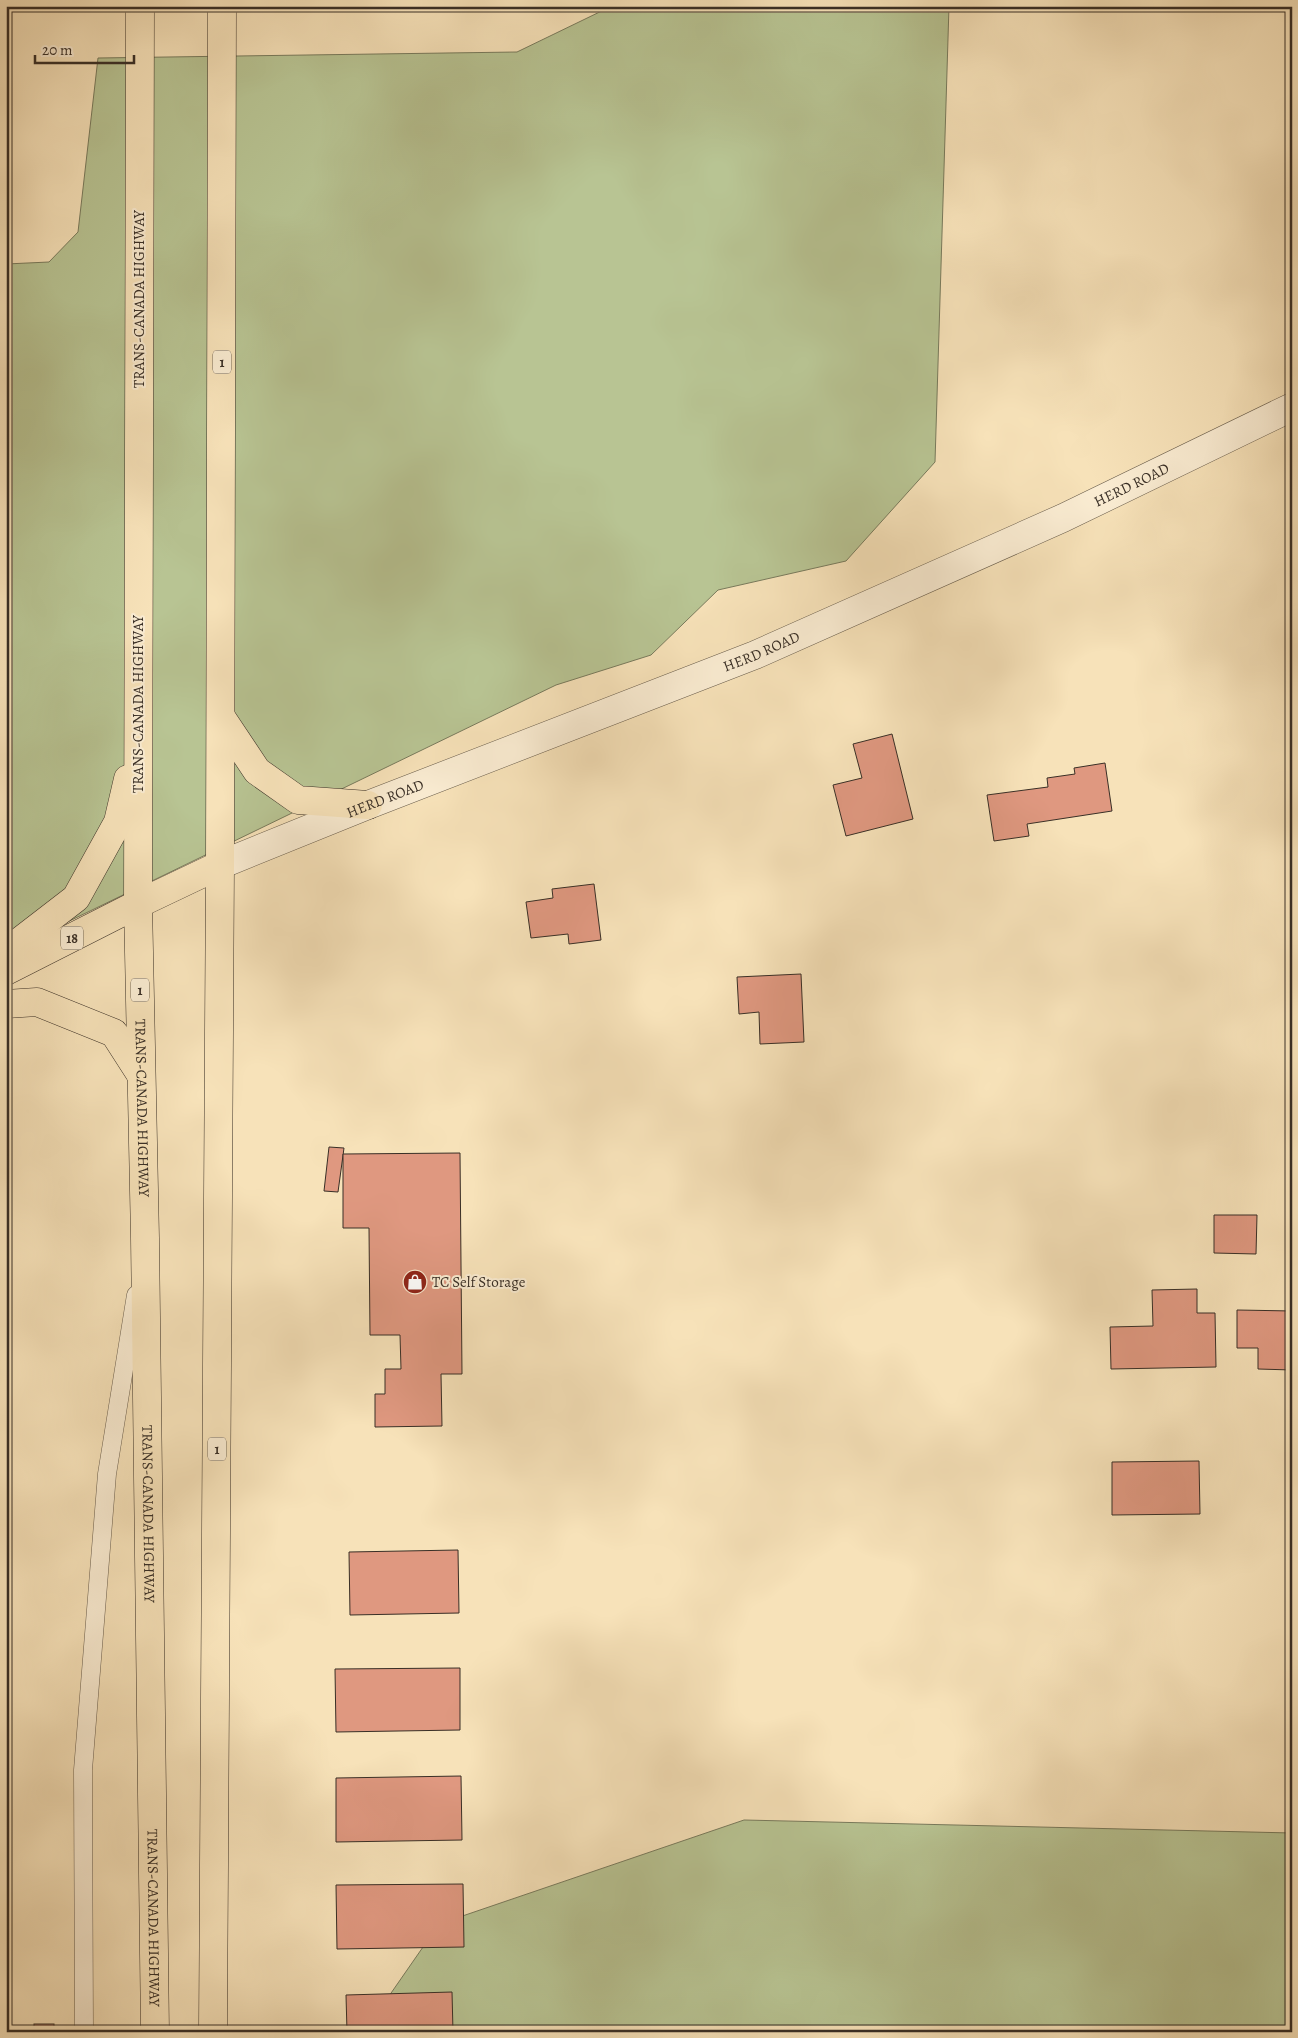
<svg xmlns="http://www.w3.org/2000/svg" width="1298" height="2038" font-family="Alegreya,serif">
<style>
.green{fill:#b8c493;stroke:#787a5c}
.building{fill:#df9880;stroke:#392f26}
.lines{fill:none;stroke-linecap:round;stroke-linejoin:round}
.service-casing{stroke:#685c4b;stroke-width:19}
.tertiary-casing{stroke:#685c4b;stroke-width:29}
.primary-casing{stroke:#392f26;stroke-width:29}
.trunk-casing{stroke:#392f26;stroke-width:29}
.service{stroke:#faecd2;stroke-width:18}
.tertiary{stroke:#faecd2;stroke-width:28}
.primary{stroke:#f7e2b9;stroke-width:28}
.trunk{stroke:#f7e2b9;stroke-width:28}
.labels{text-anchor:middle;stroke-width:4;stroke-linejoin:round;paint-order:stroke}
.shield{fill:#faecd2;stroke:#73685a;stroke-width:1}
.shield-label{font-size:14px;font-weight:bold;fill:#392f26}
.street-label{font-size:15px;fill:#392f26;stroke:#faecd2}
.poi-label{font-size:15px;fill:#392f26;stroke:#faecd2;text-anchor:start}
</style>
<rect width="100%" height="100%" fill="#f7e2b9"/>
<filter id="stains"><feTurbulence type="fractalNoise" baseFrequency=".004" numOctaves="4"/><feColorMatrix values="0 0 0 0 .2 0 0 0 0 .09 0 0 0 0 .02 0 0 0 .5 -.17"/></filter>
<radialGradient id="worn" r=".72"><stop offset=".6" stop-color="#630" stop-opacity="0"/><stop offset="1" stop-color="#630" stop-opacity=".3"/></radialGradient>
<g class="green">
<path d="M612,6H949L935,462L846,561L718,590L651,655L556,685L24,943L6,946V264L49,262L78,232L98,58L517,52Z"/>
<path d="M744,1820L1292,1833V2032H364L439,1924Z"/>
</g>
<g class="building">
<path d="M892,734L913,819L846,836L833,785L862,778L853,744Z"/>
<path d="M1105,763L1112,811L1027,824L1029,836L994,841L987,795L1048,787L1047,778L1075,774L1074,768Z"/>
<path d="M594,884L601,940L569,944L568,934L531,938L526,902L553,898L552,889Z"/>
<path d="M801,974L804,1042L760,1044L759,1012L739,1014L737,977Z"/>
<path d="M329,1147L344,1148L338,1192L324,1191Z"/>
<path d="M460,1153L462,1374H441L442,1426L375,1427V1394H385V1369H401L400,1335H370L369,1228H343V1154Z"/>
<path d="M1214,1215H1257L1256,1254L1214,1253Z"/>
<path d="M1197,1289V1313H1215L1216,1367L1111,1369L1110,1327L1153,1326L1152,1290Z"/>
<path d="M1237,1310L1292,1311V1370L1258,1369V1348H1237Z"/>
<path d="M1199,1461L1200,1514L1112,1515V1462Z"/>
<path d="M458,1550L459,1613L350,1615L349,1552Z"/>
<path d="M460,1668V1730L336,1732L335,1669Z"/>
<path d="M461,1776L462,1840L336,1842V1778Z"/>
<path d="M463,1884L464,1947L337,1949L336,1885Z"/>
<path d="M452,1992L453,2032H347L346,1995Z"/>
<rect x="34" y="2024" width="20" height="8"/>
</g>
<g class="lines">
<g class="service-casing">
<path id="service" d="M84,2032L83,1770L107,1474L136,1295"/>
</g>
<g class="tertiary-casing">
<g id="tertiary">
<path id="s1" d="M220,865L368,805L755,655L1063,518L1292,407"/>
</g>
</g>
<g class="primary-casing">
<path id="primary" d="M6,971L138,904L220,865"/>
</g>
<g class="trunk-casing">
<g id="trunk">
<path id="s2" d="M140,6L138,904L145,1238L155,2032"/>
<path d="M221,717L257,771L298,800L368,805"/>
<path d="M6,952L76,898L118,822L128,779"/>
<path d="M6,1004L37,1002L114,1033L141,1075"/>
<path d="M213,2032L220,865L222,6"/>
</g>
</g>
<use href="#service" class="service"/>
<use href="#tertiary" class="tertiary"/>
<use href="#primary" class="primary"/>
<use href="#trunk" class="trunk"/>
</g>
<defs>
<g id="shop-disc" transform="scale(1.25)"><circle r="9.5" fill="#8f2418" stroke="#faecd2"/><path d="M-5-2.5h2.3a2.7 3.5 0 0 1 5.4 0H5L5.5 6h-11ZM-1.5-2.5h3a1.5 2.3 0 0 0-3 0Z" fill="#fff"/></g>
</defs>
<g fill-rule="evenodd">
<use href="#shop-disc" x="415" y="1282"/>
</g>
<g class="labels">
<g class="shield">
<rect x="213" y="350.5" width="18" height="23" rx="4"/>
<rect x="61" y="926.5" width="22" height="23" rx="4"/>
<rect x="131" y="978.5" width="18" height="23" rx="4"/>
<rect x="208" y="1437.5" width="18" height="23" rx="4"/>
</g>
<g class="shield-label">
<text x="222" y="367">1</text>
<text x="72" y="943">18</text>
<text x="140" y="995">1</text>
<text x="217" y="1454">1</text>
</g>
<g class="street-label">
<text transform="translate(139 299) rotate(-90)" y="5">TRANS-CANADA HIGHWAY</text>
<text dy="5" stroke="none"><textPath href="#s1" startOffset="988">HERD ROAD</textPath></text>
<text dy="5" stroke="none"><textPath href="#s1" startOffset="582">HERD ROAD</textPath></text>
<text transform="translate(138 704) rotate(-90)" y="5">TRANS-CANADA HIGHWAY</text>
<text dy="5" stroke="none"><textPath href="#s1" startOffset="178">HERD ROAD</textPath></text>
<text dy="5" stroke="none"><textPath href="#s2" startOffset="1102">TRANS-CANADA HIGHWAY</textPath></text>
<text dy="5" stroke="none"><textPath href="#s2" startOffset="1508">TRANS-CANADA HIGHWAY</textPath></text>
<text dy="5" stroke="none"><textPath href="#s2" startOffset="1912">TRANS-CANADA HIGHWAY</textPath></text>
</g>
<g class="poi-label">
<text x="432" y="1287">TC Self Storage</text>
</g>
</g>
<rect width="1298" height="2038" fill="none" stroke="#f7e2b9" stroke-width="25"/>
<rect x="8" y="8" width="1283" height="2023" fill="none" stroke="#392f26" stroke-width="2.5"/>
<rect x="12" y="12" width="1273" height="2013" fill="none" stroke="#392f26"/>
<path d="M35 55v8h99v-8" fill="none" stroke="#392f26" stroke-width="2.5"/>
<text x="42" y="55" font-size="15" fill="#392f26" stroke="#faecd2" stroke-width="4" paint-order="stroke">20 m</text>
<rect width="100%" height="100%" filter="url(#stains)"/>
<rect width="100%" height="100%" fill="url(#worn)"/>
</svg>
